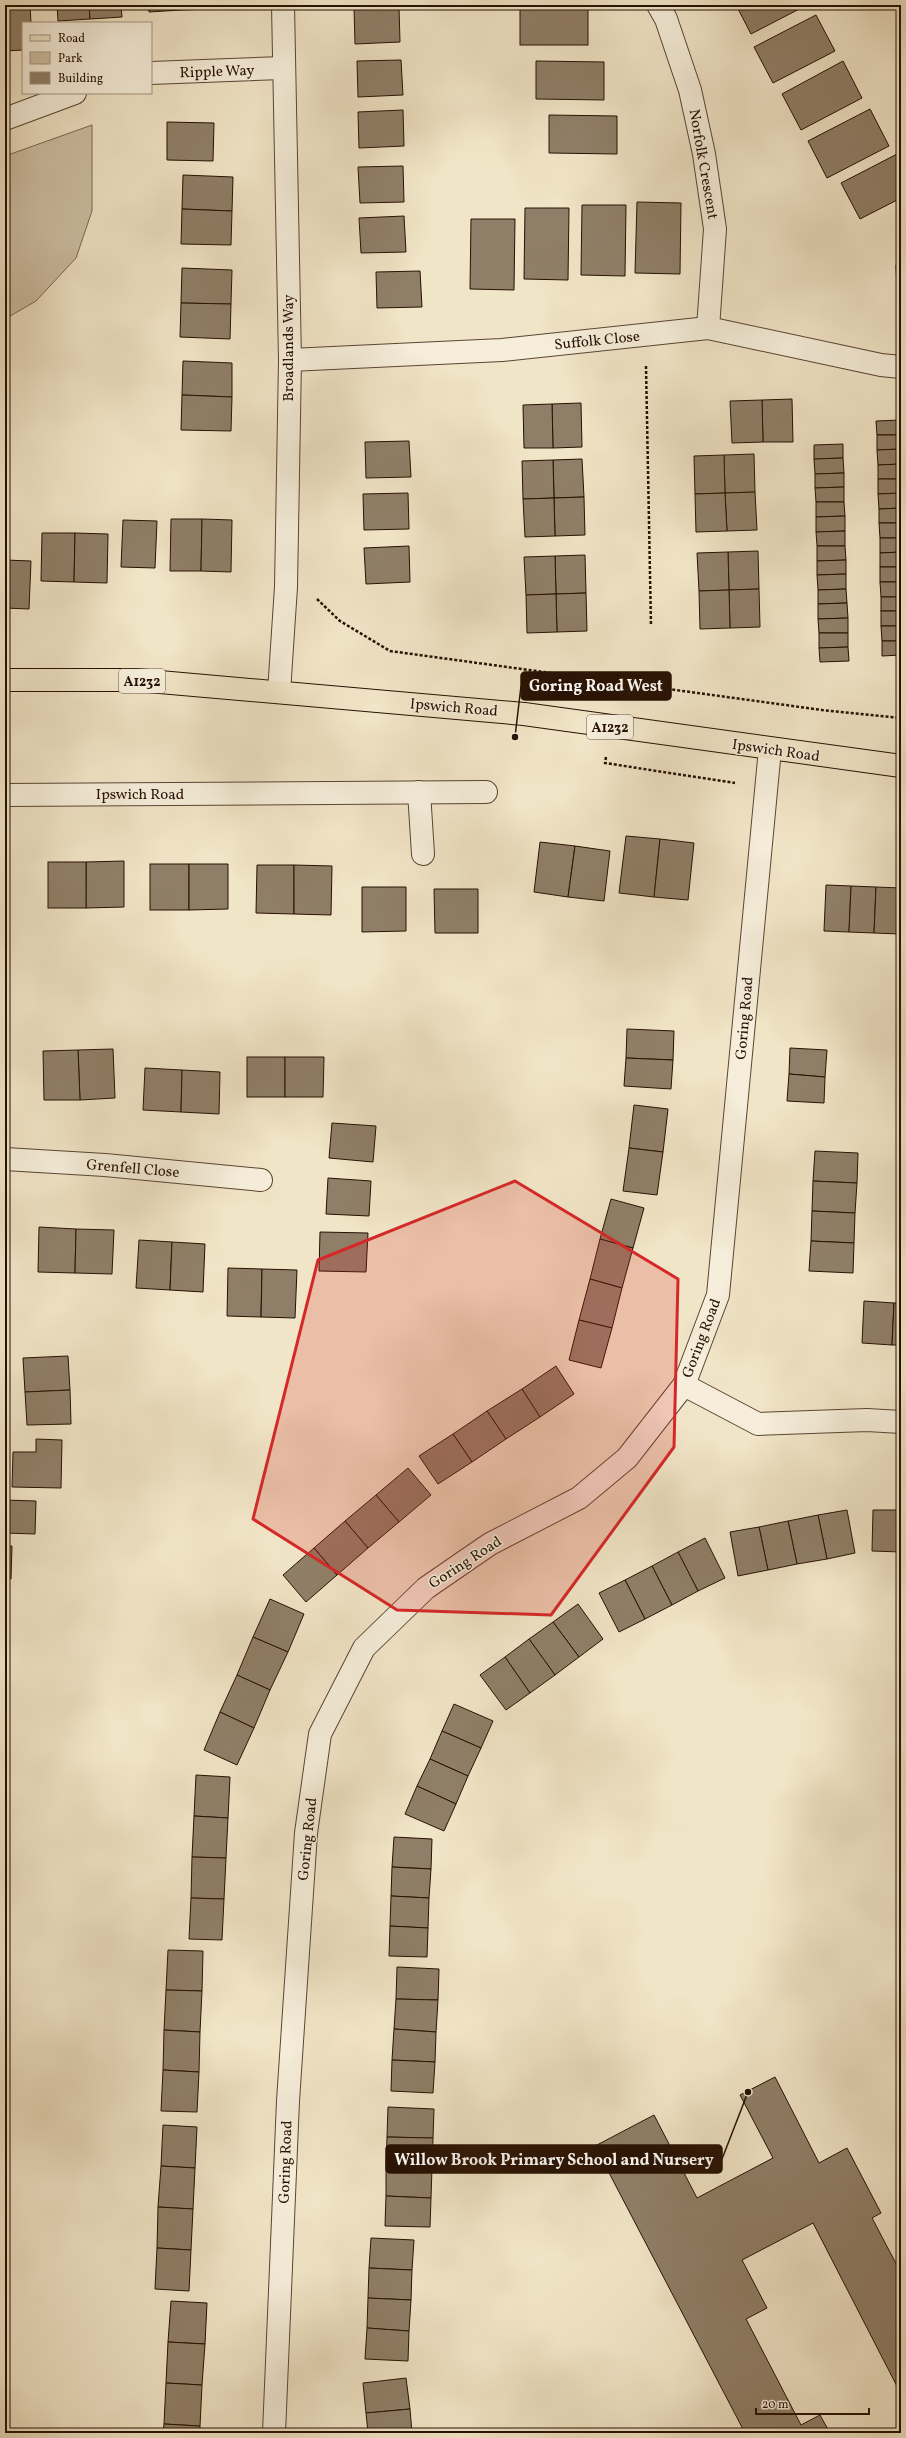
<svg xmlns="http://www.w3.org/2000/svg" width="906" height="2438" font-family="Vollkorn,serif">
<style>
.green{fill:#cec1a6;stroke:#7a6854}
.building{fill:#907f68;stroke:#261002}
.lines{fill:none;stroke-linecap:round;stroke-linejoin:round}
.minor-casing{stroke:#594533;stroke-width:24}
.major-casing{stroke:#261002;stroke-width:24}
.path{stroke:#261002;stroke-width:2.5;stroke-dasharray:3 2;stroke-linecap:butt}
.minor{stroke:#f6eedb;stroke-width:22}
.major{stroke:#f1e5c7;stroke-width:22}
.marked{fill:#d62828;fill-opacity:0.2;stroke:#d62828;stroke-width:3;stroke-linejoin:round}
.labels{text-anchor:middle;stroke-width:3;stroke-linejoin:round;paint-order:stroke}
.shield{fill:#f6eedb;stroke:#645343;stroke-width:1}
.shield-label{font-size:14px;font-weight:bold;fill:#261002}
.street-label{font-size:15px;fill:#261002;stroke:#f6eedb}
.leader{fill:none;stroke:#261002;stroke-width:1.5}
.callout-dot{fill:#261002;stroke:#f6eedb;stroke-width:1.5}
.callout{fill:#261002;stroke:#261002;stroke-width:1.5}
.callout-label{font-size:16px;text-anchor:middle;font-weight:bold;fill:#fff}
</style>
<rect width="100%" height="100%" fill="#f1e5c7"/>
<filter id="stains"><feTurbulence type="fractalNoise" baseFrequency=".005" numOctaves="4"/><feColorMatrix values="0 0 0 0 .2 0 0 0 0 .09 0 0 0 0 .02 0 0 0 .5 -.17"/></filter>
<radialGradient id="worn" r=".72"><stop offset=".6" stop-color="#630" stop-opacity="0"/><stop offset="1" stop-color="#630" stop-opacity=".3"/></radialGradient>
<path class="green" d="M92,125V211L76,258L36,301L5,319V156Z"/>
<g class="building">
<path d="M5,5H30L31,23H23V50L5,51Z"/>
<path d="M57,5H89L90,19L58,21Z"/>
<path d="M89,5H121L122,17L90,19Z"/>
<path d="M148,5H180L181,10L149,12Z"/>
<path d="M180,5H212V9L181,10Z"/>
<path d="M736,5H807L751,34Z"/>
<path d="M399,7L400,42L355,44L354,8Z"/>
<rect x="520" y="7" width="68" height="38"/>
<path d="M816,15L835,51L773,83L754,47Z"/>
<path d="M401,60L403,95L358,97L357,61Z"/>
<path d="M536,61L604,62V100L536,99Z"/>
<path d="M843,61L862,98L801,130L782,94Z"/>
<path d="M870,109L889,146L827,178L808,141Z"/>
<path d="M403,110L404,146L359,148L358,112Z"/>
<path d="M549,115L617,116V154L549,153Z"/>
<path d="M167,122L214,123L213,161L167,160Z"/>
<path d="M901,152V198L860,219L841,183Z"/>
<path d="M403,166L404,202L360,203L358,167Z"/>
<path d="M183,175L233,177L232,211L182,209Z"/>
<path d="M637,202L681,203L680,274L635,273Z"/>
<path d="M582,205H626L625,276L581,275Z"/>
<path d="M525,208H569L568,280L524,279Z"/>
<path d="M182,209L232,211L231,245L181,244Z"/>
<path d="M404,216L406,252L361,253L359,218Z"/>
<path d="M471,219H515L514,290L470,289Z"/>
<path d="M896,265H901V312H898Z"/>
<path d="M182,268L232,270L231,304L181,303Z"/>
<path d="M420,271L422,307L377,308L376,272Z"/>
<path d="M181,303L231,304L230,339L180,337Z"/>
<path d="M183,361L232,363V397L182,395Z"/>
<path d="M182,395L232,397L231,431L181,430Z"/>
<path d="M792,399L793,442H763L762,400Z"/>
<path d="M762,400L763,442L732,443L730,401Z"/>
<path d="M581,403L582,447L553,448L552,404Z"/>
<path d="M552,404L553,448H524L523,405Z"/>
<path d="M901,420V435H877L876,421Z"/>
<path d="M877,435H901V449L877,450Z"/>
<path d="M409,441L411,477L366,478L365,442Z"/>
<path d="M843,444V458L814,459V445Z"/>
<path d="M901,449V464L878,465L877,450Z"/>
<path d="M754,454L755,492L725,493L724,455Z"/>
<path d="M724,455L725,493L695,494L694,456Z"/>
<path d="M843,458L844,473L815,474L814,459Z"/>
<path d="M582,459L584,497L554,498L553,460Z"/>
<path d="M553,460L554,498L523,499L522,461Z"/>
<path d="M901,464V479H878V465Z"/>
<path d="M844,473V487L815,488V474Z"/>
<path d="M878,479H901V493L878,494Z"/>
<path d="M844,487V502H816L815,488Z"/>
<path d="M755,492L757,530L727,531L725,493Z"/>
<path d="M408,493L409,529L364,530L363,494Z"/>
<path d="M725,493L727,531L696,532L695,494Z"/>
<path d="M901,493V508L879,509L878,494Z"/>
<path d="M584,497L585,535L555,536L554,498Z"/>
<path d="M554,498L555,536L525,537L523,499Z"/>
<path d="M816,502H844L845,516L816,517Z"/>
<path d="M901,508V523H879V509Z"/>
<path d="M845,516V531L816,532V517Z"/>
<path d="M171,519H202L201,571H170Z"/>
<path d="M202,519L232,520L231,572L201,571Z"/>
<path d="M123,520L157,521L155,568L121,567Z"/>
<path d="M879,523H901V538H880Z"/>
<path d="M845,531V546H817L816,532Z"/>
<path d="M42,533H75L74,582L41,581Z"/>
<path d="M75,533L108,534L107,583L74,582Z"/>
<path d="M880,538H901V552L880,553Z"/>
<path d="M409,546L410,582L366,584L364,548Z"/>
<path d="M817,546H845L846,560L817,561Z"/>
<path d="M758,551L759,589L729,590L728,552Z"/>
<path d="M728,552L729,590L699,591L697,553Z"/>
<path d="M901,552V567H880V553Z"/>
<path d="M585,555L586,593L556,594L555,556Z"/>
<path d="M555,556L556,594L526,595L524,557Z"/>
<path d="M5,560L31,561L29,609L5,608Z"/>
<path d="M846,560V574L817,575V561Z"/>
<rect x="880" y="567" width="21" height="15"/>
<path d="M846,574V589L818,590L817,575Z"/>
<path d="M880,582H901V597H881Z"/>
<path d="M759,589L760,627L730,628L729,590Z"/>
<path d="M846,589L847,603L818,604V590Z"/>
<path d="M729,590L730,628L700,629L699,591Z"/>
<path d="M586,593L587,631L557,632L556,594Z"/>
<path d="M556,594L557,632L527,633L526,595Z"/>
<rect x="881" y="597" width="20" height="14"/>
<path d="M847,603L848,618L818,619V604Z"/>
<rect x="881" y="611" width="20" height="15"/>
<path d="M848,618V633H819L818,619Z"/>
<path d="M881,626H901V641H882Z"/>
<path d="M819,633H848V647L819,648Z"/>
<path d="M882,641H901V655L882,656Z"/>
<path d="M848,647L849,661L820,662L819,648Z"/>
<path d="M626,836L660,839L654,897L619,893Z"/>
<path d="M660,839L694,843L688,900L654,897Z"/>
<path d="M540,842L575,846L568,897L534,892Z"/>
<path d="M575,846L610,851L604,901L568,897Z"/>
<path d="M124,861V907L86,908V862Z"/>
<rect x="48" y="862" width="38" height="46"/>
<rect x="150" y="864" width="39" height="46"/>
<path d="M189,864H228V909L189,910Z"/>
<path d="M257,865H294V914L256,913Z"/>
<path d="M294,865L332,866L331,915L294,914Z"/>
<path d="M826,885L851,886L849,932L824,931Z"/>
<path d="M851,886L876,887L874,933L849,932Z"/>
<path d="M362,887H406V931L362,932Z"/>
<path d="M876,887L901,888L900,934L874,933Z"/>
<path d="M434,889H478V933H435Z"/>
<path d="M901,899V934H900Z"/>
<path d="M627,1029L674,1031L673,1060L626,1058Z"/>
<path d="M790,1048L827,1050L825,1077L789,1074Z"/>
<path d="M113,1049L115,1098L80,1100L78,1050Z"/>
<path d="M78,1050L80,1100H44L43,1051Z"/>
<rect x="247" y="1057" width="38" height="40"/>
<path d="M285,1057H324L323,1097H285Z"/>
<path d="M626,1058L673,1060L671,1089L624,1086Z"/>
<path d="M145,1068L182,1070L181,1112L143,1110Z"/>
<path d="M182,1070L220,1072L219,1114L181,1112Z"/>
<path d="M789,1074L825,1077L824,1103L787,1101Z"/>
<path d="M634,1105L668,1109L663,1152L629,1148Z"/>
<path d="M332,1123L376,1126L373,1162L329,1158Z"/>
<path d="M629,1148L663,1152L657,1195L623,1191Z"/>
<path d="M815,1151L858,1153L857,1183L813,1181Z"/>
<path d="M328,1178L371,1181L369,1216L326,1214Z"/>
<path d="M813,1181L857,1183L855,1213L812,1211Z"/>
<path d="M611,1199L644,1208L633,1248L600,1239Z"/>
<path d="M812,1211L855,1213L854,1243L811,1241Z"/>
<path d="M39,1227L76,1229L75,1273L38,1272Z"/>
<path d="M76,1229L114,1230L112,1274L75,1273Z"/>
<path d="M320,1232L368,1233L366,1272L319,1271Z"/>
<path d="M600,1239L633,1248L622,1288L590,1279Z"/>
<path d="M139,1240L172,1242L170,1290L136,1288Z"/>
<path d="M811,1241L854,1243L853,1273L809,1271Z"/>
<path d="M172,1242L205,1244L203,1292L170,1290Z"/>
<path d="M228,1268L262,1269L261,1317L227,1316Z"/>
<path d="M262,1269L297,1270L295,1318L261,1317Z"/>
<path d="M590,1279L622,1288L612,1328L579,1320Z"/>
<path d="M864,1301L894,1303L892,1345L862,1343Z"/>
<path d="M894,1303H901V1345H892Z"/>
<path d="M579,1320L612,1328L601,1368L569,1360Z"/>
<path d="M68,1356L70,1390L25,1392L23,1358Z"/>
<path d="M556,1366L574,1394L540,1417L522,1389Z"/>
<path d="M522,1389L540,1417L506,1439L487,1411Z"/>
<path d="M70,1390L71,1424L27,1425L25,1392Z"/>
<path d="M487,1411L506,1439L472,1462L453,1434Z"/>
<path d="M453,1434L472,1462L438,1484L419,1456Z"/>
<path d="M36,1439L62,1440L61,1488L12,1487L13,1452H36Z"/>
<path d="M408,1468L431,1495L399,1522L376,1495Z"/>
<path d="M376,1495L399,1522L368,1548L345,1521Z"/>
<path d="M5,1500L36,1501L35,1534L5,1533Z"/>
<path d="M847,1510L855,1553L827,1559L818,1515Z"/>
<path d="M873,1510H901V1552L872,1551Z"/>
<path d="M818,1515L827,1559L797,1564L788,1521Z"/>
<path d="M345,1521L368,1548L337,1575L314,1548Z"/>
<path d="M788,1521L797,1564L768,1570L759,1527Z"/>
<path d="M759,1527L768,1570L738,1576L730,1532Z"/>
<path d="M705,1538L725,1578L698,1591L678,1552Z"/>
<path d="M5,1546H12L11,1579H5Z"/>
<path d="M314,1548L337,1575L306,1602L283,1575Z"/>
<path d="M678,1552L698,1591L672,1605L652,1566Z"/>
<path d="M652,1566L672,1605L645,1619L625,1580Z"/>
<path d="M625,1580L645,1619L619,1632L599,1593Z"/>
<path d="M270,1599L304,1614L288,1652L253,1637Z"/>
<path d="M578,1604L603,1639L579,1657L553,1622Z"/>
<path d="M553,1622L579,1657L555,1675L529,1639Z"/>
<path d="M253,1637L288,1652L270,1690L237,1675Z"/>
<path d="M529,1639L555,1675L530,1693L505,1657Z"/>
<path d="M505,1657L530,1693L506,1710L480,1675Z"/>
<path d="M237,1675L270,1690L254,1728L220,1712Z"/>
<path d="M454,1704L493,1721L481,1748L442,1731Z"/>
<path d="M220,1712L254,1728L237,1765L204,1750Z"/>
<path d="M442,1731L481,1748L468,1776L430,1759Z"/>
<path d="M430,1759L468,1776L456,1804L417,1786Z"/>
<path d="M196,1775L230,1777L228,1818L194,1816Z"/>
<path d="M417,1786L456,1804L444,1831L405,1814Z"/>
<path d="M194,1816L228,1818L226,1858L192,1857Z"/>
<path d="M394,1837L432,1839L431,1869L392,1867Z"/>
<path d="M192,1857L226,1858L224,1899L191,1898Z"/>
<path d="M392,1867L431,1869L429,1898L391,1896Z"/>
<path d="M391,1896L429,1898L428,1928L390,1926Z"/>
<path d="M191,1898L224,1899L222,1940L189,1939Z"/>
<path d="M390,1926L428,1928L427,1957L389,1956Z"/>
<path d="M168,1950L203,1951L202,1991L166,1990Z"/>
<path d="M397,1967L439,1969L438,2000L396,1999Z"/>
<path d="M166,1990L202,1991L200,2032L164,2030Z"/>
<path d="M396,1999L438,2000L436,2032L394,2029Z"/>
<path d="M394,2029L436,2032L435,2062L392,2060Z"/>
<path d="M164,2030L200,2032L199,2072L163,2070Z"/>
<path d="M392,2060L435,2062L433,2093L391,2091Z"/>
<path d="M163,2070L199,2072L197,2112L161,2111Z"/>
<path d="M775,2077L819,2163L847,2148L881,2213L872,2218L901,2273V2394L813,2223L742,2260L767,2308L746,2319L801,2425L820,2415L830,2433H745L595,2146L654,2115L697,2198L773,2158L740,2095Z"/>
<path d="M388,2107L434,2109L433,2138L387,2137Z"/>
<path d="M163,2125L197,2127L195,2168L161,2166Z"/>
<path d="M387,2137L433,2138L432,2168L386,2167Z"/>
<path d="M161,2166L195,2168L193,2209L158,2207Z"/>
<path d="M386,2167L432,2168L431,2198L386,2196Z"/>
<path d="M386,2196L431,2198L430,2227L385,2226Z"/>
<path d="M158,2207L193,2209L191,2250L157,2248Z"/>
<path d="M371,2238L414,2240L412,2270L369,2268Z"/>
<path d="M157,2248L191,2250L189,2291L155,2289Z"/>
<path d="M369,2268L412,2270L411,2300L368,2298Z"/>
<path d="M368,2298L411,2300L409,2331L367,2328Z"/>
<path d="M171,2301L207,2303L205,2344L168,2342Z"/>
<path d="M367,2328L409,2331L408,2361L365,2359Z"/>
<path d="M168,2342L205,2344L202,2385L166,2383Z"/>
<path d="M406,2378L410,2409L366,2413L363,2383Z"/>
<path d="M166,2383L202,2385L200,2426L164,2424Z"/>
<path d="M410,2409L412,2433H368L366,2413Z"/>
<path d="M164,2424L200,2426V2433H163Z"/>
</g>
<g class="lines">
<g class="minor-casing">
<g id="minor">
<path d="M658,5L666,19L690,90L704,154L715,229L708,328"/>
<path d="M151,73L282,68"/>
<path d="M5,119L75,93"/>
<path d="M290,360L502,350L708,328L881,365L901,367"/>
<path d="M279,692L286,587L290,360L283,5"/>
<path d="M419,792L423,854"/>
<path d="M5,795L486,792"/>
<path d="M5,1159L105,1165L261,1180"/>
<path d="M684,1385L758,1424L867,1420L901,1422"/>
<path d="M274,2433L288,2101L306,1833L320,1734L364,1648L426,1588L490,1544L579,1498L627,1458L684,1385L718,1295L770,749"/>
</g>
</g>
<g class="major-casing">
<path id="major" d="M5,680H137L524,714L901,766"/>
</g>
<g class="path">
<path d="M646,366L651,626"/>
<path d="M317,599L340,621L390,651L822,710L901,718"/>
<path d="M611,694L612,681"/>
<path d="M606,757L605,763L735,783"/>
</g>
<use href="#minor" class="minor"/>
<use href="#major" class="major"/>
</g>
<path class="marked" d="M515,1181L678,1279L674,1447L551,1615L397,1610L253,1519L318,1260Z"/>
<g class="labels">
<g class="shield">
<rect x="119" y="669" width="46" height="24" rx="3"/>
<rect x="587" y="715" width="46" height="24" rx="3"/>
</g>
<g class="shield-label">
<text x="142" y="686">A1232</text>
<text x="610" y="732">A1232</text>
</g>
<g class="street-label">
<text transform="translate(217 71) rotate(-2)" y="5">Ripple Way</text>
<text transform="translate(704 164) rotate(80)" y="5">Norfolk Crescent</text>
<text transform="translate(597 340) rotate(-6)" y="5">Suffolk Close</text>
<text transform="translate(288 348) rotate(-90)" y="5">Broadlands Way</text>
<text transform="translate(454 707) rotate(5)" y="5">Ipswich Road</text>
<text transform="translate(776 750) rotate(8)" y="5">Ipswich Road</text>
<text x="140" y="799">Ipswich Road</text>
<text transform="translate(744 1018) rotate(-85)" y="5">Goring Road</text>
<text transform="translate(133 1168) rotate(5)" y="5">Grenfell Close</text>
<text transform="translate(701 1338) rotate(-69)" y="5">Goring Road</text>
<text transform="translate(465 1562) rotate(-33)" y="5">Goring Road</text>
<text transform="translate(307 1839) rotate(-84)" y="5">Goring Road</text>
<text transform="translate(285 2162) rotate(-88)" y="5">Goring Road</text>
</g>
</g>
<path class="leader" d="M515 737L521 686M748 2092L722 2159"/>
<g class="callout-dot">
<circle cx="515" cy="737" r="4"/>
<circle cx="748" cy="2092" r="4"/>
</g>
<g class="callout">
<rect x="521" y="672" width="150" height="28" rx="4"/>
<rect x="386" y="2145" width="336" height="28" rx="4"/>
</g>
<g class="callout-label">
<text x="596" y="691">Goring Road West</text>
<text x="554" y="2165">Willow Brook Primary School and Nursery</text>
</g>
<rect width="906" height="2438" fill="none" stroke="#f1e5c7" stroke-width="20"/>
<rect x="6" y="6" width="894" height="2426" fill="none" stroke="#261002" stroke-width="2"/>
<rect x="10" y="10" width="886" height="2418" fill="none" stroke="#261002"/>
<rect x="22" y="22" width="130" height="72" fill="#f6eedb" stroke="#a39584"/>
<rect x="30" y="35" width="20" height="6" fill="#f1e5c7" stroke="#a39584"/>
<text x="58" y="42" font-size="12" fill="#261002">Road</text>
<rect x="30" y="52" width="20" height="12" fill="#cec1a6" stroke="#a39584"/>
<text x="58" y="62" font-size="12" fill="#261002">Park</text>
<rect x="30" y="72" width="20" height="12" fill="#907f68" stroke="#a39584"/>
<text x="58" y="82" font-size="12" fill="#261002">Building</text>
<path d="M756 2408v6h113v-6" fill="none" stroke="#261002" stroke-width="2"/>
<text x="762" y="2408" font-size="12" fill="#261002" stroke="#f6eedb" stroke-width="3" paint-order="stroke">20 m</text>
<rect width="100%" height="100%" filter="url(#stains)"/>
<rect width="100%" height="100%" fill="url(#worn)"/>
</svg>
